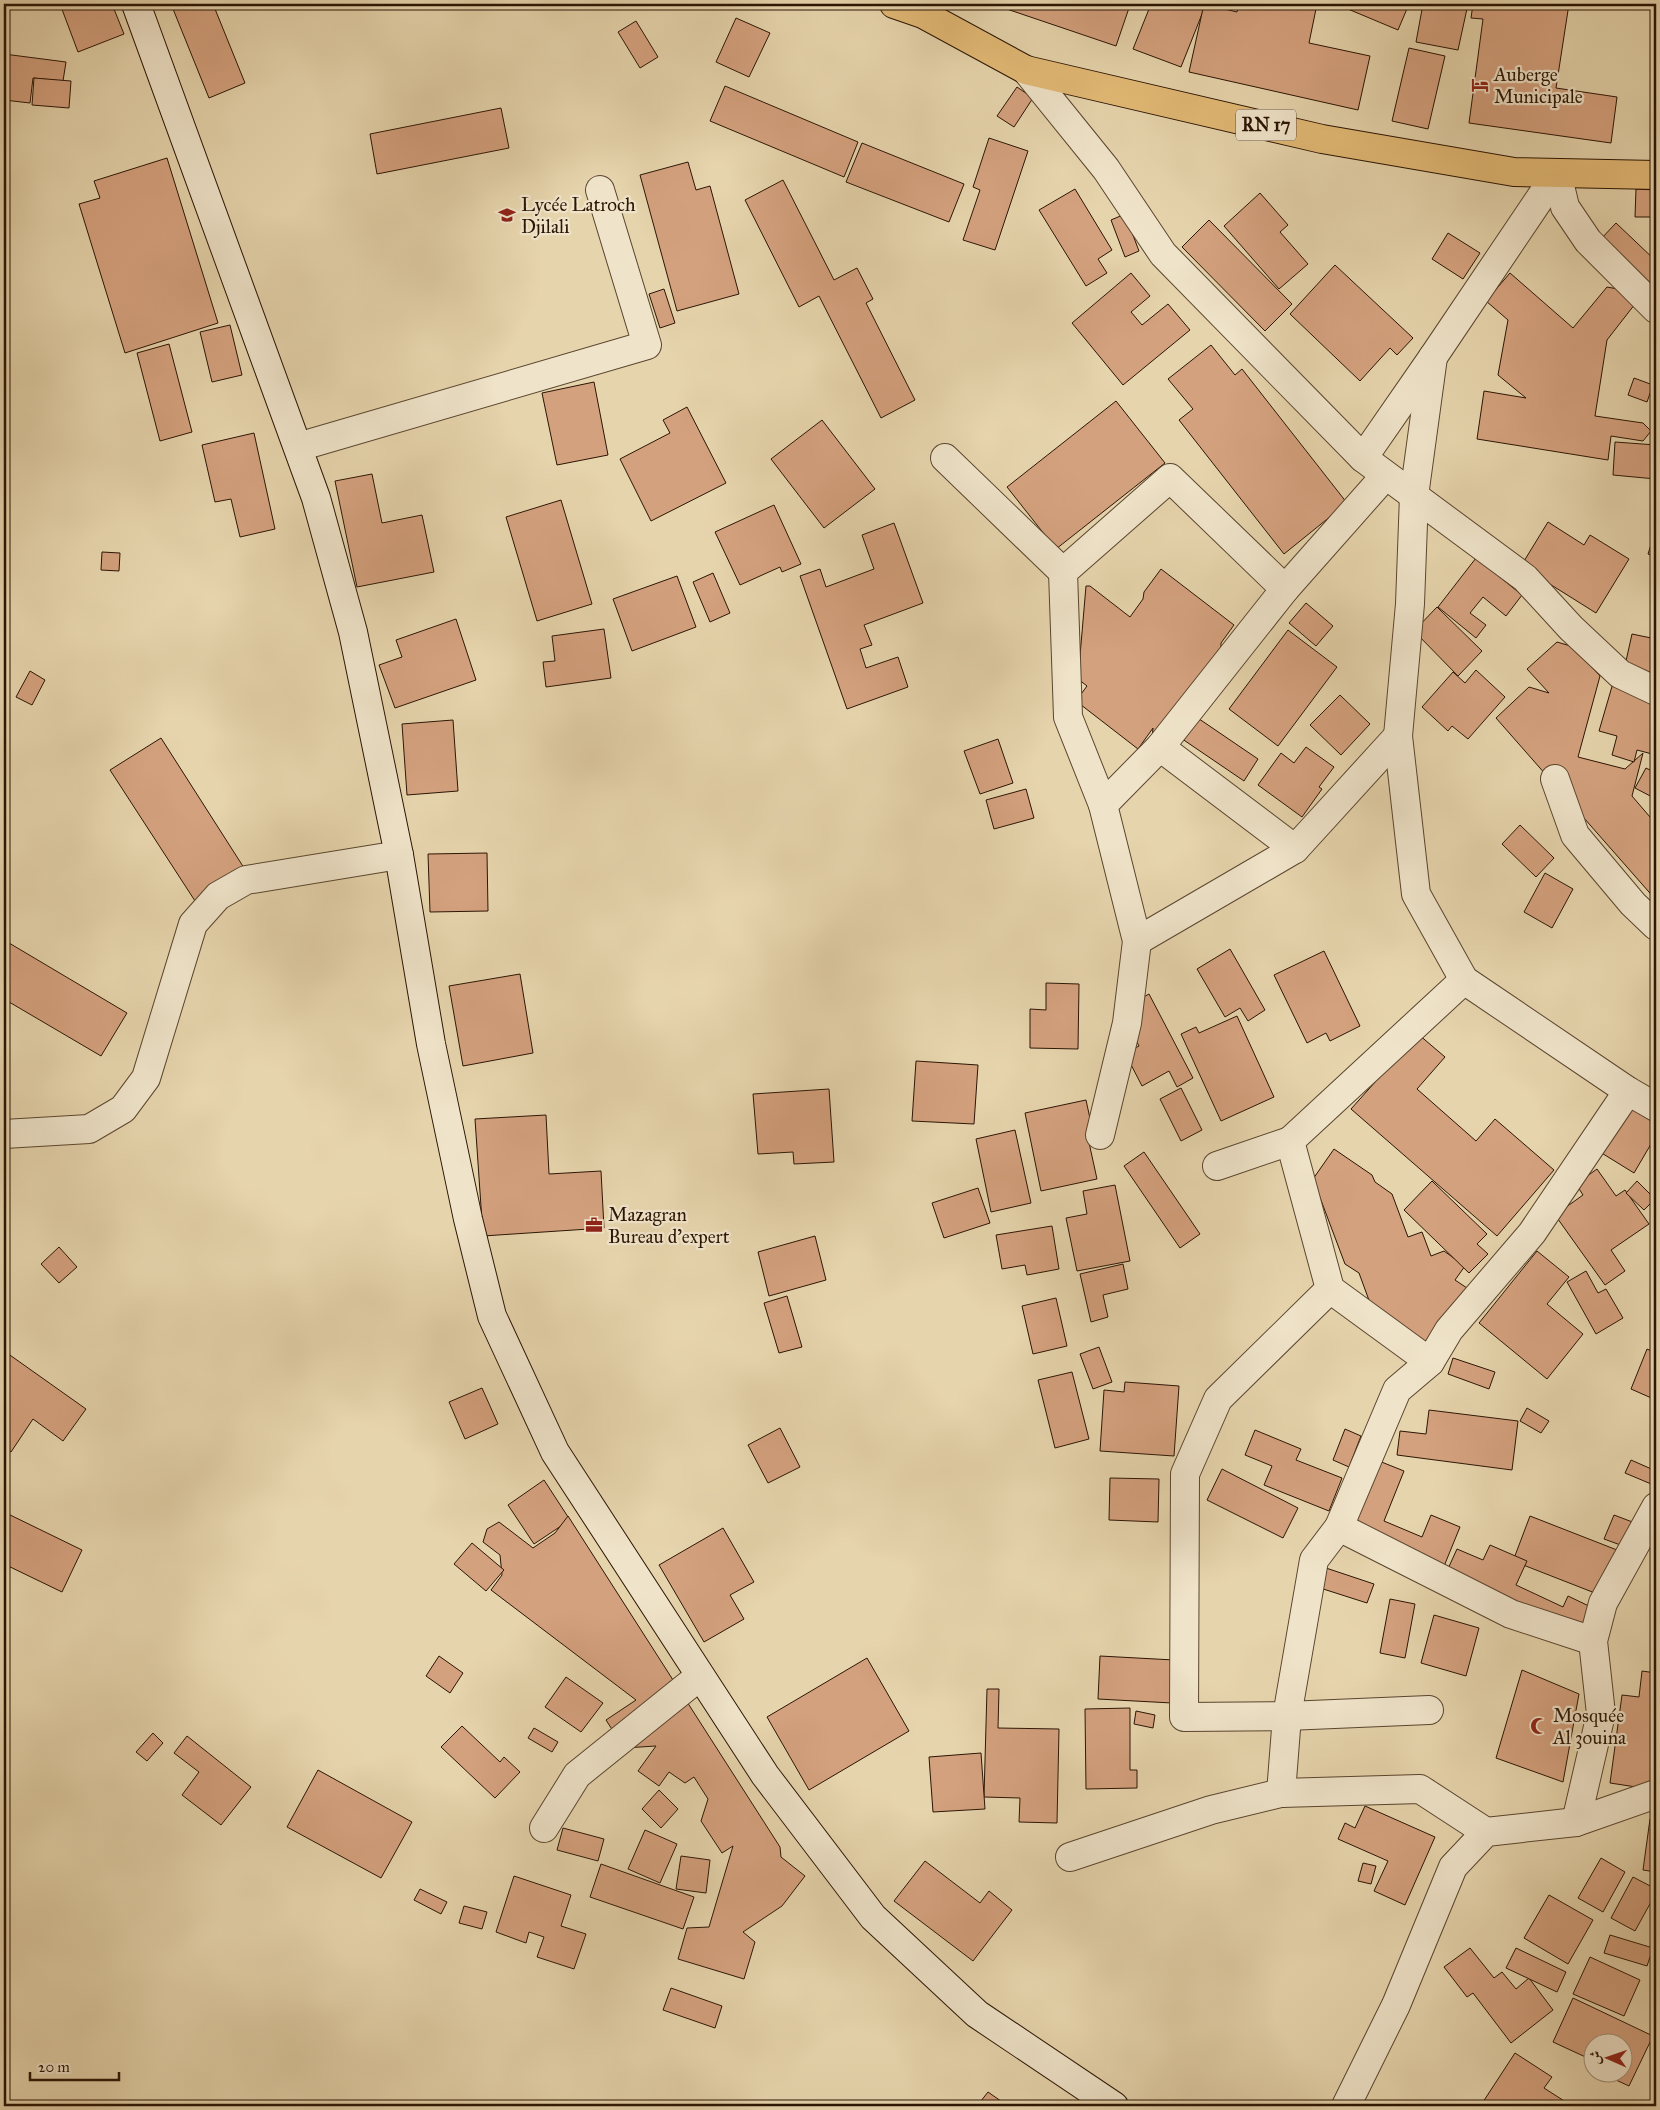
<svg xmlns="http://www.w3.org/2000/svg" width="1660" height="2110" font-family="'IM FELL Great Primer',Amiri,serif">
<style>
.building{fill:#d4a17e;stroke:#2b1504}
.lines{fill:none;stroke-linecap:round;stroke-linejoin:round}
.minor-casing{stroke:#5a452e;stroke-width:30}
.secondary-casing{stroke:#2b1504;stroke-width:30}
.primary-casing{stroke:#2b1504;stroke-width:30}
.minor{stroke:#efe3c9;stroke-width:28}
.secondary{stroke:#efe3c9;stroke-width:28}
.primary{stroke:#e3ba76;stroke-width:28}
.labels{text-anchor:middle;stroke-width:4.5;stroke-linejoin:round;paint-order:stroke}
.shield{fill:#efe3c9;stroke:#66533f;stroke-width:1}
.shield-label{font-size:18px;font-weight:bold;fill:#2b1504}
.poi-label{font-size:19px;fill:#2b1504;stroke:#efe3c9;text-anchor:start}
</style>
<rect width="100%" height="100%" fill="#e6d4ac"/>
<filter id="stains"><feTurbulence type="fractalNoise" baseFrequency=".004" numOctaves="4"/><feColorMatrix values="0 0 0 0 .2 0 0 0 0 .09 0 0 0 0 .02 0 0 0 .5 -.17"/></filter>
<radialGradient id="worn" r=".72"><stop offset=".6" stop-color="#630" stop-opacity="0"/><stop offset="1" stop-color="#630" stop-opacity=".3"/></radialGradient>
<g class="building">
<path d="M60,4H112L124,34L78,52Z"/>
<path d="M171,4H213L245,83L209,98Z"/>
<path d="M992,4H1127L1130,5L1116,46Z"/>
<path d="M1151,4H1206L1181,67L1133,49Z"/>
<path d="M1204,4L1237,12L1239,4L1261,8L1262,4H1317L1309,43L1370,56L1358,110L1189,72Z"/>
<path d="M1336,4H1409L1398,30Z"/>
<path d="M1423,4H1468L1458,50L1416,42Z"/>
<path d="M1473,4H1569L1556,88L1617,97L1611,143L1469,123L1483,19L1471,18Z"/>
<path d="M736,18L770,33L749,77L716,62Z"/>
<path d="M636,21L658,57L640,68L618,32Z"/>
<path d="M1409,48L1445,56L1428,129L1392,121Z"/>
<path d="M4,54L66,62L63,81L33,78L30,103L4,100Z"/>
<path d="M34,78L71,81L69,108L32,105Z"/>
<path d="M725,86L858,142L844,177L710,121Z"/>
<path d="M1017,87L1033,98L1014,127L997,116Z"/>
<path d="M501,108L509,148L377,174L370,134Z"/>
<path d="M989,138L1028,151L995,250L963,240L980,190L973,187Z"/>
<path d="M862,143L964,184L949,222L846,182Z"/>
<path d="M167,158L218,323L125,353L79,204L100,198L94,181Z"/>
<path d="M688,162L696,190L710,186L739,294L677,311L640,175Z"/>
<path d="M783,180L834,280L857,268L873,299L866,303L915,400L881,418L819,296L799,307L745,200Z"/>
<path d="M1075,189L1112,250L1098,259L1107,273L1086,286L1039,210Z"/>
<path d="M1636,189L1656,190V217H1635Z"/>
<path d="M1260,193L1288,225L1280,232L1308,264L1279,289L1224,226Z"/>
<path d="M1125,214L1139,251L1125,257L1111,220Z"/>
<path d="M1209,220L1292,304L1265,331L1182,247Z"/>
<path d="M1616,223L1656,261V287L1653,291L1600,240Z"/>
<path d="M1448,233L1480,253L1463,279L1432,259Z"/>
<path d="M1335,265L1413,338L1397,355L1390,348L1360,381L1290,314Z"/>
<path d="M1131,273L1150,296L1131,312L1142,325L1168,304L1190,330L1123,385L1072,323Z"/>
<path d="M1510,273L1573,328L1607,287L1618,289L1635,304L1607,340L1595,416L1643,423L1651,431L1643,441L1611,436L1608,460L1477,439L1484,391L1526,398L1498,375L1508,320L1486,301Z"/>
<path d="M664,289L675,323L660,328L649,294Z"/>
<path d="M230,325L242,375L212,382L200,332Z"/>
<path d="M169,344L192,432L160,441L137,353Z"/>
<path d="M1211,345L1235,375L1242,369L1347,503L1284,554L1179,420L1193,409L1168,379Z"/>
<path d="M1656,363V390H1653Z"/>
<path d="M1634,378L1653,385L1647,402L1628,395Z"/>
<path d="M594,382L608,455L557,465L542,393Z"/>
<path d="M1116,401L1165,463L1056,549L1007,487Z"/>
<path d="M687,407L726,483L651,521L620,459L670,433L663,420Z"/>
<path d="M822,420L875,489L824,528L771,459Z"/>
<path d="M254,433L275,529L240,537L231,499L215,502L202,445Z"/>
<path d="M1615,442L1656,445V479L1613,475Z"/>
<path d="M372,474L382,523L422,515L434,572L357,587L335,481Z"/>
<path d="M561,500L592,604L537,621L506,517Z"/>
<path d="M774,505L801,564L782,572L780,567L740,585L715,532Z"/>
<path d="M1548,522L1584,545L1590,535L1629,559L1596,613L1521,566Z"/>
<path d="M894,523L923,603L864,625L872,645L860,649L866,668L898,657L908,687L847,709L800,576L820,569L826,587L874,569L862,535Z"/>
<path d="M1656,529V557L1648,554Z"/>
<path d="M102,552L120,553L119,571L101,570Z"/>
<path d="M1476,558L1522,595L1506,616L1483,597L1470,613L1486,625L1476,638L1438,607Z"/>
<path d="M1161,569L1234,625L1221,643V647L1152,738L1153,728L1138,749L1076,701L1087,686L1078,679L1086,586H1090L1130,617L1143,599L1144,592Z"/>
<path d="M713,573L730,613L710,622L693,582Z"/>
<path d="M677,576L696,627L632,651L613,599Z"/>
<path d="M1306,603L1333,626L1316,646L1289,623Z"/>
<path d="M1437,607L1482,651L1458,676L1414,631Z"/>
<path d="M456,619L476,680L395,708L379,665L402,657L396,640Z"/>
<path d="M604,629L611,678L546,687L543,662L555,661L552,636Z"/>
<path d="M1288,630L1337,667L1278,746L1229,709Z"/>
<path d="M1632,634L1656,639V677L1624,670Z"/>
<path d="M1557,642L1574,647L1600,676L1578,757L1625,769L1643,753L1632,796L1656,824V900L1496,718L1529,687L1549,693L1527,669Z"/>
<path d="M1476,670L1505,697L1468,739L1452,726L1448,731L1422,707L1453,672L1465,683Z"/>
<path d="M30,671L45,680L32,705L16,697Z"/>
<path d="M1613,683L1656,695V755L1637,750L1634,762L1612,755L1617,736L1599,731Z"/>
<path d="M1340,695L1370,724L1341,755L1310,725Z"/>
<path d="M1186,710L1258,759L1244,781L1172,732Z"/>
<path d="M453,720L458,791L407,795L402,724Z"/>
<path d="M161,738L246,871L197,904L110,770Z"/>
<path d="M998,739L1013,783L980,794L964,751Z"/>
<path d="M1306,747L1334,767L1319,787L1322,789L1302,817L1258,785L1281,753L1294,763Z"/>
<path d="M1646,768L1656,773V799L1635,788Z"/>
<path d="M1026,789L1034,818L994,829L986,800Z"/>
<path d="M1520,825L1554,858L1536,877L1502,844Z"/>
<path d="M487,853L488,911L430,912L428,854Z"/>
<path d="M1545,873L1573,889L1552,928L1524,912Z"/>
<path d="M4,940L127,1013L101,1056L4,999Z"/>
<path d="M1230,949L1265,1010L1248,1021L1240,1008L1225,1017L1197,969Z"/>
<path d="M1324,951L1360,1026L1330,1041L1326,1033L1307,1043L1274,975Z"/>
<path d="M520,974L533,1053L463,1066L449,986Z"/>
<path d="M1046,983L1079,984L1078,1049L1030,1048V1009L1046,1010Z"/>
<path d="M1149,994L1193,1078L1177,1087L1169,1071L1142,1086L1125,1053L1139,1046L1120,1010Z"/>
<path d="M1237,1016L1274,1097L1221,1121L1181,1034L1196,1027L1199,1033Z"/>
<path d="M1418,1034L1445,1057L1417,1089L1476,1141L1495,1119L1554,1170L1497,1236L1351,1109Z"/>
<path d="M916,1061L978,1065L974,1124L912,1121Z"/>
<path d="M1181,1088L1202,1130L1181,1141L1160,1099Z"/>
<path d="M829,1089L834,1162L794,1164L793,1152L758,1154L753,1094Z"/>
<path d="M1086,1100L1094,1137L1088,1138L1097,1179L1041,1191L1025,1113Z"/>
<path d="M1627,1106L1656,1124V1147L1651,1144L1634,1173L1600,1152Z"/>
<path d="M546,1115L549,1174L601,1171L604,1228L483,1236L475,1119Z"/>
<path d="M1015,1130L1031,1203L991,1212L976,1139Z"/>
<path d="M1334,1149L1372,1175L1375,1182L1392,1194L1408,1237L1422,1232L1431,1256L1444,1251L1465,1266L1455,1280L1476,1294L1428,1343L1370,1303L1359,1273L1345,1264L1313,1179Z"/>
<path d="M1144,1152L1200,1234L1180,1248L1124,1166Z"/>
<path d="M1597,1169L1616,1196L1625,1190L1649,1224L1611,1250L1625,1271L1605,1285L1555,1215L1583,1195L1576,1184Z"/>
<path d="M1432,1181L1487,1234L1477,1244L1488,1254L1469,1273L1404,1210Z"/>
<path d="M1637,1181L1655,1199L1644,1210L1626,1193Z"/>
<path d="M1115,1185L1130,1261L1077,1271L1066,1218L1087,1214L1083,1191Z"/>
<path d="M978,1188L990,1223L944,1238L932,1203Z"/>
<path d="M1052,1226L1059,1269L1027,1275L1025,1265L1002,1269L996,1235Z"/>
<path d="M815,1236L826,1280L769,1296L758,1252Z"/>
<path d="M59,1247L77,1267L59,1283L41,1264Z"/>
<path d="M1537,1251L1569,1277L1547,1304L1583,1334L1547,1379L1479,1323Z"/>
<path d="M1123,1264L1128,1289L1103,1295L1108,1317L1091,1322L1080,1274Z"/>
<path d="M1586,1271L1598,1293L1606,1289L1623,1318L1596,1334L1567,1282Z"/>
<path d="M787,1296L802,1347L779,1353L764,1303Z"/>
<path d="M1056,1298L1067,1346L1033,1354L1022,1306Z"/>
<path d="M1099,1347L1112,1382L1093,1389L1080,1354Z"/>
<path d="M1647,1349L1656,1353V1400L1631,1389Z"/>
<path d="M7,1353L86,1409L63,1441L33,1419L11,1452L4,1447V1357Z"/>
<path d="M1453,1358L1495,1372L1489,1389L1448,1374Z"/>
<path d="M1072,1372L1089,1439L1055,1448L1038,1380Z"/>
<path d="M1125,1382L1179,1386L1174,1456L1100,1451L1104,1390L1124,1392Z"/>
<path d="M482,1388L498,1424L465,1439L449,1402Z"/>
<path d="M1527,1408L1549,1421L1541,1433L1520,1421Z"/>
<path d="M1429,1410L1518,1421L1512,1470L1397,1455L1400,1431L1426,1434Z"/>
<path d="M780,1428L800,1467L768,1483L748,1445Z"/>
<path d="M1345,1429L1361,1436L1349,1467L1333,1460Z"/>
<path d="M1255,1430L1301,1449L1296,1460L1342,1478L1329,1511L1264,1485L1272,1466L1245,1455Z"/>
<path d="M1631,1460L1656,1471V1486L1625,1473Z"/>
<path d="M1379,1461L1404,1471L1384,1521L1422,1537L1431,1515L1460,1527L1440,1576L1347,1539Z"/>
<path d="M1222,1469L1298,1508L1283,1538L1207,1500Z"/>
<path d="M1110,1478L1159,1479L1158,1522L1109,1520Z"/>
<path d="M544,1480L570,1520L534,1544L508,1505Z"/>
<path d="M4,1512L82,1550L62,1592L4,1564Z"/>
<path d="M1614,1515L1635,1523L1626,1547L1604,1539Z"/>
<path d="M568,1516L780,1847L781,1857L805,1876L782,1906L743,1932L755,1942L744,1979L678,1959L687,1928L709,1927L733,1846L722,1853L701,1821L708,1799L694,1777L685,1783L669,1772L659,1786L638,1771L656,1746L624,1748L606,1720L636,1700L491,1590L502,1575L500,1555L483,1542L487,1529L499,1522L533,1548L555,1533Z"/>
<path d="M1530,1516L1617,1550L1600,1595L1513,1561Z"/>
<path d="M723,1528L754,1582L730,1595L744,1619L704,1642L659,1565Z"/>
<path d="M472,1543L504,1570L486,1591L454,1564Z"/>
<path d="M1490,1545L1527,1561L1516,1585L1563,1607L1568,1596L1593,1608L1577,1645L1441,1584L1457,1549L1483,1560Z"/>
<path d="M1323,1567L1374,1584L1367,1603L1317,1587Z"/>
<path d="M1390,1599L1415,1604L1405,1658L1380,1653Z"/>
<path d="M1434,1615L1479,1628L1466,1676L1421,1663Z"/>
<path d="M439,1656L463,1673L450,1693L426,1676Z"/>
<path d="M1100,1656L1174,1660L1172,1703L1098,1699Z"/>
<path d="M867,1658L909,1731L809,1790L767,1717Z"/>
<path d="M1522,1670L1579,1694L1563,1782L1496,1758Z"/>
<path d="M1642,1671L1656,1673V1790L1610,1783L1622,1695L1639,1697Z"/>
<path d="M566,1677L603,1703L581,1732L545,1707Z"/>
<path d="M987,1689H999L998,1728L1059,1729L1057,1823L1019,1822L1020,1798L984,1797Z"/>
<path d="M1130,1708V1770H1137V1788L1086,1789L1085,1709Z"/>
<path d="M1136,1711L1155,1715L1153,1728L1134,1724Z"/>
<path d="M462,1726L500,1762L504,1757L520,1772L495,1798L441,1747Z"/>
<path d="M534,1728L558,1742L552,1752L528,1738Z"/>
<path d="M153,1733L163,1743L147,1761L136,1752Z"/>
<path d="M187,1736L251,1787L221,1825L182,1795L199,1772L174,1753Z"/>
<path d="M981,1753L985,1809L933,1812L929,1757Z"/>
<path d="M318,1770L412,1822L381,1878L287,1827Z"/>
<path d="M659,1790L678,1809L661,1828L642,1809Z"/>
<path d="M1365,1806L1435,1837L1405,1905L1374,1891L1388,1861L1338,1839L1345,1823L1355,1828Z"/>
<path d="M1650,1819H1656V1872L1643,1870Z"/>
<path d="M563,1828L604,1839L598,1861L557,1850Z"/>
<path d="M645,1830L677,1844L660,1883L628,1869Z"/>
<path d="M681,1856L710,1860L706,1893L676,1889Z"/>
<path d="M1601,1858L1625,1872L1603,1912L1578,1898Z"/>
<path d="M925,1861L980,1903L989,1891L1012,1910L973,1961L894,1901Z"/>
<path d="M1363,1863L1376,1866L1371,1884L1358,1881Z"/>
<path d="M601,1864L694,1897L683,1929L590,1897Z"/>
<path d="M514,1876L571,1895L561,1926L586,1934L574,1969L537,1957L544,1937L529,1932L526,1943L496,1932Z"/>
<path d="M1633,1877L1656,1889V1893L1635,1931L1611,1918Z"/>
<path d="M420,1889L447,1902L441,1914L414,1900Z"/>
<path d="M1549,1895L1593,1920L1568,1964L1524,1938Z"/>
<path d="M464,1906L487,1912L482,1929L459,1923Z"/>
<path d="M1610,1935L1653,1948L1647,1966L1604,1953Z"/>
<path d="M1470,1948L1494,1978L1502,1972L1516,1989L1529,1978L1553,2010L1511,2043L1473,1993L1467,1997L1444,1967Z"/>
<path d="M1516,1948L1566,1972L1557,1992L1506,1968Z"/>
<path d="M1590,1957L1640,1980L1624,2016L1573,1994Z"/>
<path d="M671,1988L722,2006L715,2028L663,2010Z"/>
<path d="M1573,1998L1653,2036L1629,2086L1616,2080L1620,2073L1618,2072H1622V2042H1592V2060L1553,2042Z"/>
<path d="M1515,2053L1552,2077L1544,2088L1572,2106L1481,2105Z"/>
<path d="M988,2092L1008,2106H977Z"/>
</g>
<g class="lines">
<g class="minor-casing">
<g id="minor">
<path d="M1026,70L1106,169L1163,254L1363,458"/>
<path d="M1557,173L1433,357L1363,458L1525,578L1571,628L1620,674L1656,691"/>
<path d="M1557,173L1565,207L1588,241L1656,309"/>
<path d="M1433,357L1414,496L1410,604L1398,736L1416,894L1464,980L1628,1091L1656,1107"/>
<path d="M298,447L647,345L600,190"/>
<path d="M945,458L1063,572"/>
<path d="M1160,747L1295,849L1398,736"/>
<path d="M1555,779L1575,835L1633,904L1656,926"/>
<path d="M1103,805L1068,717L1063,572L1170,478L1285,589"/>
<path d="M1137,941L1295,849"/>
<path d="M4,1134L89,1129L123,1109L146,1078L193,924L218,896L246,880L399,855"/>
<path d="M1100,1135L1127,1023L1137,941L1103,805L1160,747L1285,589L1385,476"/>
<path d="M1217,1166L1290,1141"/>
<path d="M1330,1289L1218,1399L1185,1474L1184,1717L1287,1716L1429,1710"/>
<path d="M1430,1362L1330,1289L1290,1141L1464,980"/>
<path d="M1339,1527L1511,1614L1593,1641"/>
<path d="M1281,1793L1287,1716L1314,1560L1339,1527L1397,1390L1430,1362L1449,1330L1532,1233L1628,1091"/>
<path d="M1576,1822L1601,1714L1593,1641L1603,1603L1656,1507"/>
<path d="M544,1828L577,1775L700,1676"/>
<path d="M1070,1857L1211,1810L1281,1793L1420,1789L1486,1832"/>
<path d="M1346,2106L1396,2005L1453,1867L1486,1832L1576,1822L1656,1794"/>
</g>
</g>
<g class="secondary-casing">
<path id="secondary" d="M136,4L316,498L353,632L399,855L431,1044L468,1219L492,1316L555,1452L765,1775L873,1917L977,2014L1114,2106"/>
</g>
<g class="primary-casing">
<path id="primary" d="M894,4L923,14L1026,70L1322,139L1514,172L1656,175"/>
</g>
<use href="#minor" class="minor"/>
<use href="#secondary" class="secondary"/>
<use href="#primary" class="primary"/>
</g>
<defs>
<g id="hotel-bare" transform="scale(1.35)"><path d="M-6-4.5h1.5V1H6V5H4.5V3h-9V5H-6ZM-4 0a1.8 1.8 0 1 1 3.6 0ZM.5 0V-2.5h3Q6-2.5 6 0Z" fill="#8f2418" stroke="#efe3c9" stroke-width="2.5" paint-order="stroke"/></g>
<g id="school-bare" transform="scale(1.35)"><path d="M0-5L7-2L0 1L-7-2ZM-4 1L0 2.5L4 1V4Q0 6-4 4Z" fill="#8f2418" stroke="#efe3c9" stroke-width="2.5" paint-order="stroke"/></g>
<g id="office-bare" transform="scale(1.35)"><path d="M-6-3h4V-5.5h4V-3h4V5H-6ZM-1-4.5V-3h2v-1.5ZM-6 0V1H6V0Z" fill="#8f2418" stroke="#efe3c9" stroke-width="2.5" paint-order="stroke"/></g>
<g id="mosque-bare" transform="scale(1.35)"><path d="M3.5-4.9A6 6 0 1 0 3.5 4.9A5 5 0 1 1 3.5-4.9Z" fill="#8f2418" stroke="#efe3c9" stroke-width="2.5" paint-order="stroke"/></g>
</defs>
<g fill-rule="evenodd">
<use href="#hotel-bare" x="1480" y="85"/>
<use href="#school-bare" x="507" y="215"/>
<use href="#office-bare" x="594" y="1225"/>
<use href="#mosque-bare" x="1539" y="1726"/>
</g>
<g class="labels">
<rect class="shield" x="1236" y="109.5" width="60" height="31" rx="4"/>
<g class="shield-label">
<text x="1266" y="131">RN 17</text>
</g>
<g class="poi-label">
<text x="1494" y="81">Auberge<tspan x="1494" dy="22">Municipale</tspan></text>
<text x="521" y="211">Lycée Latroch<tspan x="521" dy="22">Djilali</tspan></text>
<text x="608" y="1221">Mazagran<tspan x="608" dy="22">Bureau d'expert</tspan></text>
<text x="1553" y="1722">Mosquée<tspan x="1553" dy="22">Al 3ouina</tspan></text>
</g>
</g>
<rect width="1660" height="2110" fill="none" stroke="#e6d4ac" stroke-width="20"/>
<rect x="5" y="5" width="1650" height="2100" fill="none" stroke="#2b1504" stroke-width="2.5"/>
<rect x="10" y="10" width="1640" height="2090" fill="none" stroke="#2b1504"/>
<g transform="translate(1608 2058) rotate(272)"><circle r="24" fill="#efe3c9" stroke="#a1917a"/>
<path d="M0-4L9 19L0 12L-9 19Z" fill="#8f2418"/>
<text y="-8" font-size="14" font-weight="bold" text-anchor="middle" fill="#2b1504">ش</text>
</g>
<path d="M30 2072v8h89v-8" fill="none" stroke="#2b1504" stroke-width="2.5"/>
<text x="38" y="2072" font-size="15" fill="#2b1504" stroke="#efe3c9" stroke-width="4" paint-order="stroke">20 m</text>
<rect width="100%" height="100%" filter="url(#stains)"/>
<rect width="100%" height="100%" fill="url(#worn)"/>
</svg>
